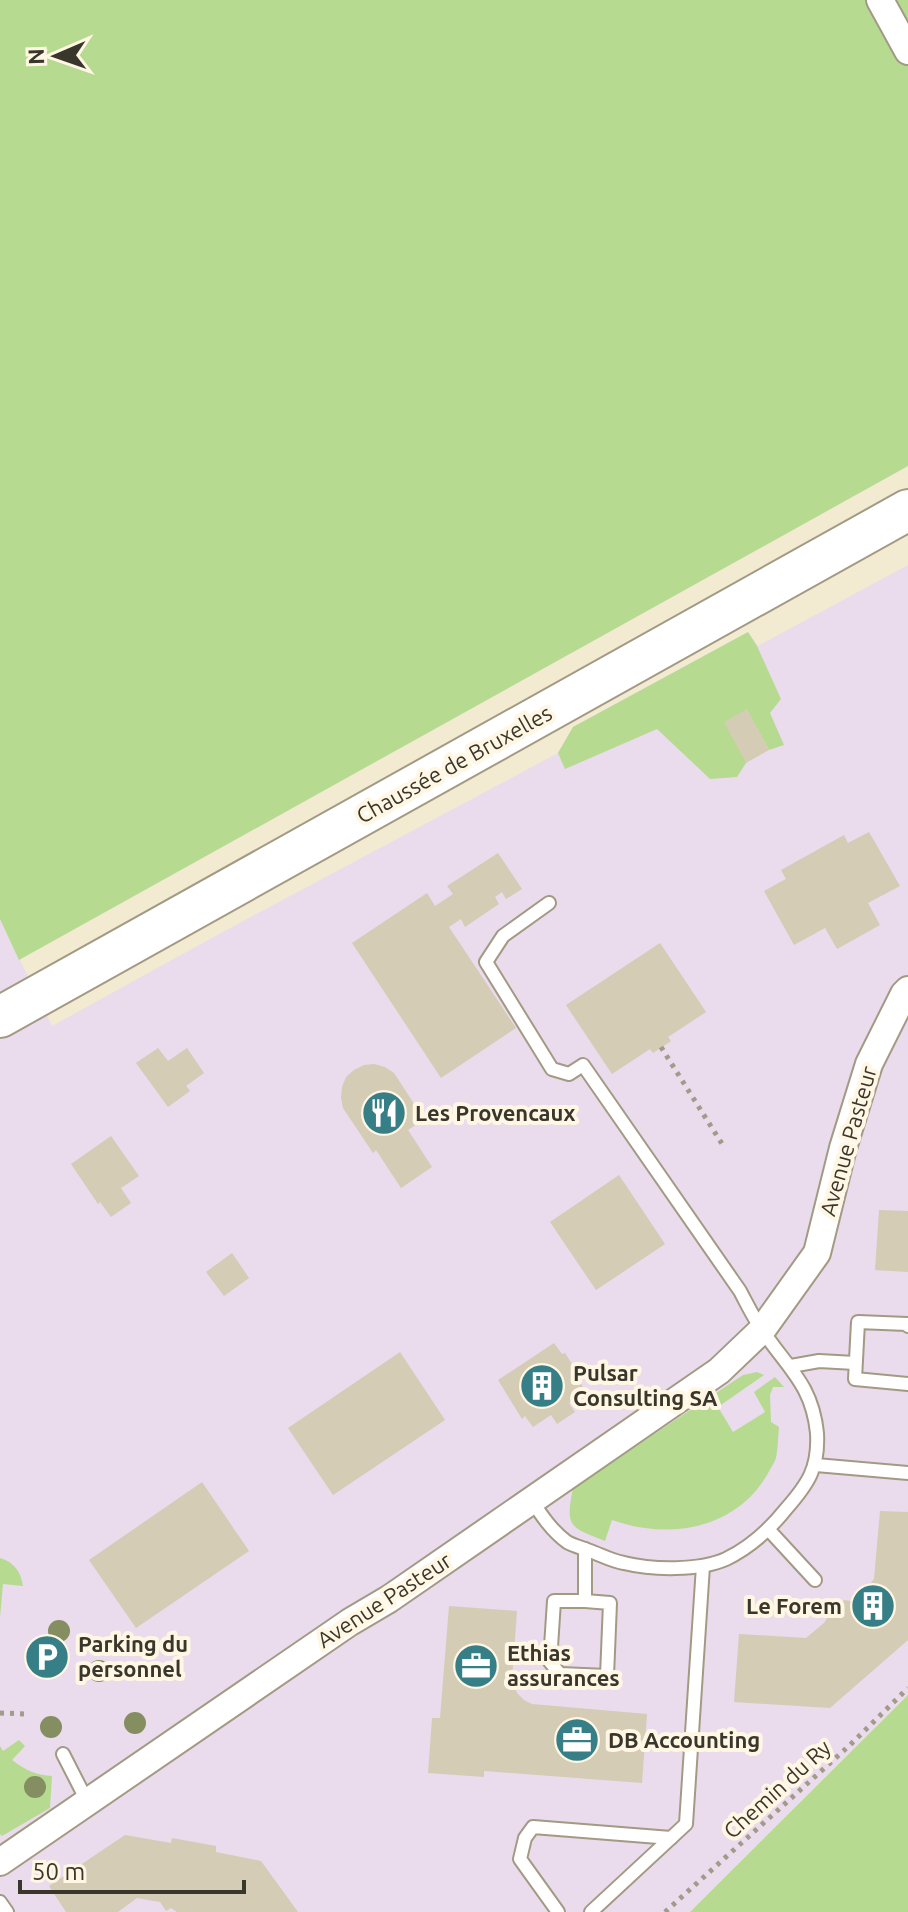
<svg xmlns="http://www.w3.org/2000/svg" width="908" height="1912" font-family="Ubuntu,sans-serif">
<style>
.industrial{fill:#eadbed}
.green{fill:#b6db90}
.building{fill:#d5ccb5}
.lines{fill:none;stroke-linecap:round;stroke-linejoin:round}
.service-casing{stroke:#a39a84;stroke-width:16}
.minor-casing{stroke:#a39a84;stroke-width:30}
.primary-casing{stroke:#a39a84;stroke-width:44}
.path{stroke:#a19b89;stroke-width:5;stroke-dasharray:4 6;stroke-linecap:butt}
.service{stroke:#fff;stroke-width:12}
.minor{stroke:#fff;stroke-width:26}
.primary{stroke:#fff;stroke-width:40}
.tree{fill:#848e60}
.labels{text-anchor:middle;stroke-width:8;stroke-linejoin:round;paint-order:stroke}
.street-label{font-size:22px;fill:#39362c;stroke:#fff7e4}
.poi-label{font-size:22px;font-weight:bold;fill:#39362c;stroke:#fff7e4;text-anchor:start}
</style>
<rect width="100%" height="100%" fill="#f3ead2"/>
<path class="industrial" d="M908,565V1695L690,1912H0V919L52,1026L221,933L558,753L573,727L748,632L758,646Z"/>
<g class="green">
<path d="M0,0H908V466L19,960L0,919Z"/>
<path d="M748,632L757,646L781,699L770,713L784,745L769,750L747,710L746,763L737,777L710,779L657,729L565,769L558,753L573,727Z"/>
<path d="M757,1372L764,1375L718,1407L733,1432L765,1412L754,1392L775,1377L784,1387H773L770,1395L771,1422L779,1427C778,1437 778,1448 776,1458C774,1464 770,1469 767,1475C735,1530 668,1540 612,1520L605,1541C570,1527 565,1528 573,1488L743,1375Z"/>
<path d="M0,1558C14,1562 21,1572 23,1586L3,1584L0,1617Z"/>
<path d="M908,1695V1912H690Z"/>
<path d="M19,1740L25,1746L12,1760C25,1770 36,1775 52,1776L50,1808L2,1836L0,1834V1746L3,1751Z"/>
</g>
<g class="building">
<path d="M747,709L769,750L746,763L724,722Z"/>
<path d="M869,832L900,886L868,903L880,925L837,949L825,928L794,945L764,891L786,879L781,870L844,835L848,843Z"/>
<path d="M498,853L522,889L506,899L502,892L495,897L499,904L465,927L461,919L449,927L516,1028L441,1078L352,943L427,893L435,906L453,894L447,886Z"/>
<path d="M660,943L706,1012L668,1037L671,1041L653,1053L650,1049L612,1074L566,1005Z"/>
<path d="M158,1048L168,1061L187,1048L204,1073L186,1086L190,1091L168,1107L136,1063Z"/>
<path d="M374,1064L385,1067L394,1073L424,1119L408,1130L432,1167L401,1188L376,1150L373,1153L343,1108L341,1098L342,1087L346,1077L354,1070L364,1065Z"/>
<path d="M111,1136L139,1176L121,1188L131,1203L111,1217L100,1202L98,1204L71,1164Z"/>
<path d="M619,1175L665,1244L596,1290L550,1222Z"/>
<path d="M879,1210L908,1211V1272L875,1270Z"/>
<path d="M232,1253L249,1278L224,1296L206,1272Z"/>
<path d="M554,1343L562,1354L565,1353L581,1378L579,1380L586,1392L569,1403L575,1412L557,1424L551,1415L533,1427L525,1416L522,1419L498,1380Z"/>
<path d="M400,1352L445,1420L333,1495L288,1428Z"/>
<path d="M202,1482L249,1551L136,1628L89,1560Z"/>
<path d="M880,1511L908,1512V1640L830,1708L734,1702L739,1634L806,1638L824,1623L827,1618H832L833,1610L844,1600L851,1601L853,1596L860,1595L874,1579Z"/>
<path d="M449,1606L517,1611L512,1679L517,1693L524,1700L532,1704L647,1714L642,1783L484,1771V1777L428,1773L432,1718H440Z"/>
<path d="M125,1835L171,1843L172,1838L216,1846V1852L261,1861L298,1912H177L171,1908L166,1911L160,1902L137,1898L118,1912H66L49,1886Z"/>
</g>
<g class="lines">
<g class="service-casing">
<g id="service">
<path d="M908,1326L907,1324L858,1322L855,1379L908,1384"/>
<path d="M791,1366L819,1361L855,1363"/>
<path d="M816,1465L908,1473"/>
<path d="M532,1501C542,1516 552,1531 567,1542C574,1546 583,1548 590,1551C601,1555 612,1561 624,1563C652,1570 699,1571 726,1559C749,1548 770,1529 786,1509C808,1484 819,1468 817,1433C812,1383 786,1367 761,1328C753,1317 747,1304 740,1291L583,1065L569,1074L552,1069L486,962L503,936L549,903"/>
<path d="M768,1529L815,1580"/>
<path d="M585,1601L610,1603L607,1676L560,1674L550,1662L554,1601H585V1549"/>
<path d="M63,1754L87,1801"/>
<path d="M0,1902L7,1912"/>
<path d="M558,1912L520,1859L525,1838L533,1827L671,1838"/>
<path d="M591,1912L686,1824L703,1566"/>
</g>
</g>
<g class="minor-casing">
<g id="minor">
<path d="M880,0L908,51"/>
<path d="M0,1862L350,1622L389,1599L719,1371L762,1330L817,1253L843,1148L869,1064L904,994L908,990"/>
</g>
</g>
<g class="primary-casing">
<path id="primary" d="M0,1017L908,510"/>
</g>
<g class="path">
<path d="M661,1047L724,1147"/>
<path d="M0,1713L27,1714"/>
<path d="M665,1912L850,1745L908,1688"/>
</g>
<use href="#service" class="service"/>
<use href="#minor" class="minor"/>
<use href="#primary" class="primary"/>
</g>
<g class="tree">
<circle cx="59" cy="1631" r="11"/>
<circle cx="99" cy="1671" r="11"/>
<circle cx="135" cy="1723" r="11"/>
<circle cx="51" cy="1727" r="11"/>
<circle cx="35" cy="1787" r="11"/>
</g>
<defs>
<g id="restaurant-disc" transform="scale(2.3)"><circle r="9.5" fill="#377f86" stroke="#fff7e4"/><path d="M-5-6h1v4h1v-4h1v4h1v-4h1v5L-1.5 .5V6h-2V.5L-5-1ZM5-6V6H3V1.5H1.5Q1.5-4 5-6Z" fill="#fff"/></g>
<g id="building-disc" transform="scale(2.3)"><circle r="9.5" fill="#377f86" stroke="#fff7e4"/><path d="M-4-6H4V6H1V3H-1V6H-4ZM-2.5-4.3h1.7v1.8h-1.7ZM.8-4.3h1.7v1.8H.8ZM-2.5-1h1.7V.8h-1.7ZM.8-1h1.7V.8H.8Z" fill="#fff"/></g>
<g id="parking-disc" transform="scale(2.3)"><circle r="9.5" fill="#377f86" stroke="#fff7e4"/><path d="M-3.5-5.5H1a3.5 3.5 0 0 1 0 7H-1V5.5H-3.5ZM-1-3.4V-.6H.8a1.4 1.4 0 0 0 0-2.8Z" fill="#fff"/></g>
<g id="office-disc" transform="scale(2.3)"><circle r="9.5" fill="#377f86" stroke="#fff7e4"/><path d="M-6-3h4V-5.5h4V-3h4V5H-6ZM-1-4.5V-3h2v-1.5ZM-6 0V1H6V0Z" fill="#fff"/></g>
</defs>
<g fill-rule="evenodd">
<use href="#restaurant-disc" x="384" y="1113"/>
<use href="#building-disc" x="542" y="1386"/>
<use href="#building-disc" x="873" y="1606"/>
<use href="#parking-disc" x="47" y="1657"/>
<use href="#office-disc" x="476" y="1666"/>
<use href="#office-disc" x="577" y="1740"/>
</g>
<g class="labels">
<g class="street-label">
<text transform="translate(454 764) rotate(-29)" y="8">Chaussée de Bruxelles</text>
<text transform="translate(848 1141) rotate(-74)" y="8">Avenue Pasteur</text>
<text transform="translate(384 1600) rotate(-33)" y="8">Avenue Pasteur</text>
<text transform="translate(777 1789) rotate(-42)" y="8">Chemin du Ry</text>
</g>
<g class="poi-label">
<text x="415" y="1121">Les Provencaux</text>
<text x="573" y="1381">Pulsar<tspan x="573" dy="25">Consulting SA</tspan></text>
<text x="842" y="1614" text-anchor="end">Le Forem</text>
<text x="78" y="1652">Parking du<tspan x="78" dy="25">personnel</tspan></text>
<text x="507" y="1661">Ethias<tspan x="507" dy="25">assurances</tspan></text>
<text x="608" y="1748">DB Accounting</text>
</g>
</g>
<g transform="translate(56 56) rotate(268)" stroke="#fff7e4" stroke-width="6" paint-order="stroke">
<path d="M0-6L14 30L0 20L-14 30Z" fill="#39362c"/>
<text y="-12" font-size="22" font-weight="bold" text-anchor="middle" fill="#39362c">N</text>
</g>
<path d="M20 1880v12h224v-12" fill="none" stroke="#39362c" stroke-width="4"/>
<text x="32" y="1880" font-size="24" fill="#39362c" stroke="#fff7e4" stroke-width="6" paint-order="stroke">50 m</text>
</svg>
